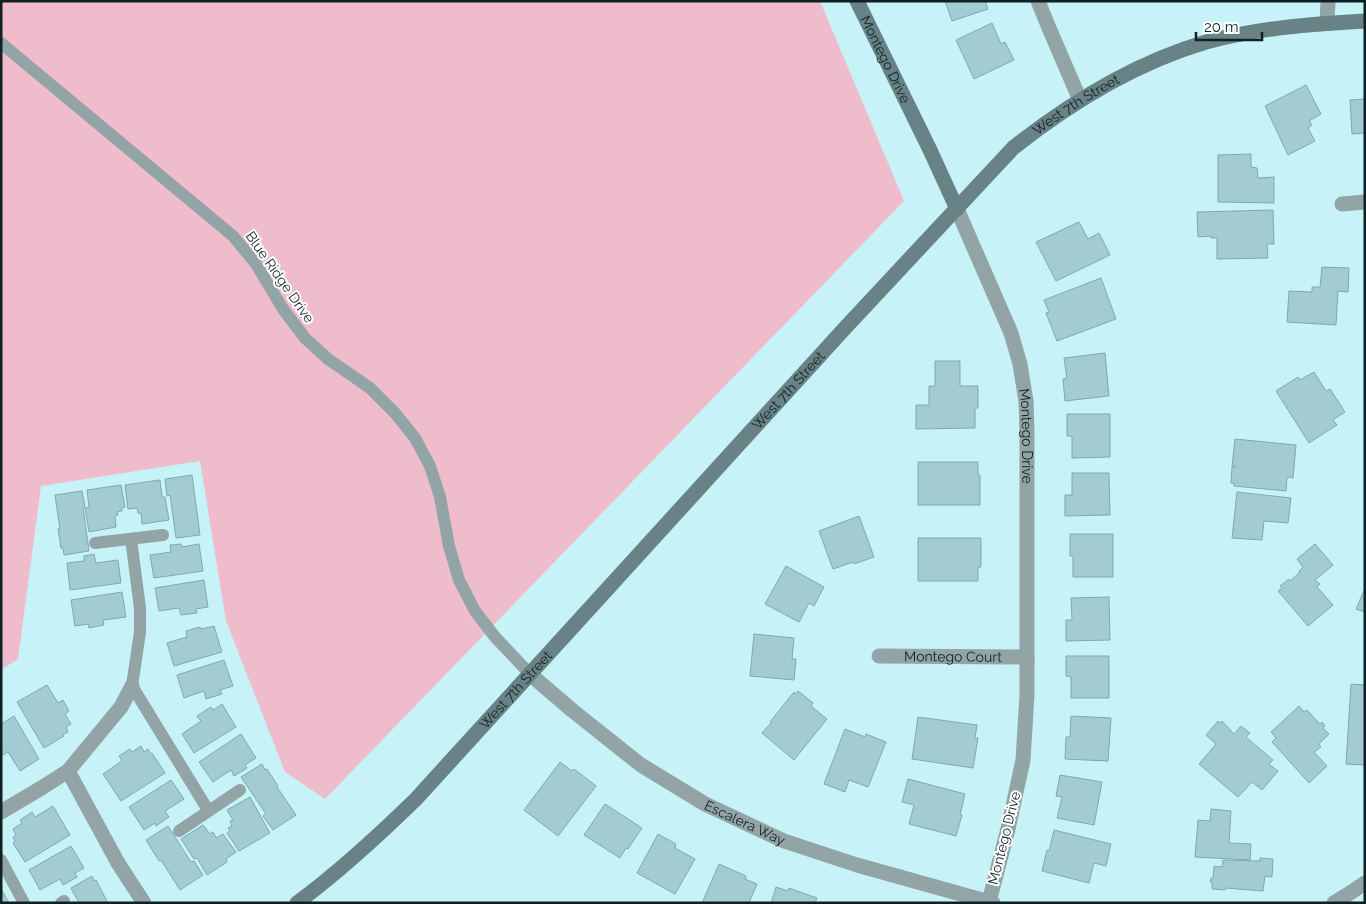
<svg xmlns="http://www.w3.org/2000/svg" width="1366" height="904" font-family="Raleway,sans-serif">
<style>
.green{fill:#efbccc}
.building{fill:#a2ccd1;stroke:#80a9ae}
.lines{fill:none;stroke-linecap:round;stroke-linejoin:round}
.lane{stroke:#92a4a6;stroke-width:12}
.street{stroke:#92a4a6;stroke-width:15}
.secondary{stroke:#688285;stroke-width:15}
.labels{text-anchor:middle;stroke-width:4;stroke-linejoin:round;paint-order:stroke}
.street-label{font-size:14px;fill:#102123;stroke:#fff}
</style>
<rect width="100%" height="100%" fill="#c7f2f7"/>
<path class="green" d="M1,1H820L904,201L325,799L285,772L226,621L200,461L41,486L18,659L1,670Z"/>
<g class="building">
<path d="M945,1H985L988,9L952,21Z"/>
<path d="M992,23L1001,44L1005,42L1014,60L974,79L956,40Z"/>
<path d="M1306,85L1321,114L1309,121L1312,125L1308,128L1315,141L1288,155L1265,106Z"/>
<path d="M1365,99V133L1352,134L1350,100Z"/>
<path d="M1251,154V167L1257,168L1258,178L1274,177V203L1218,202V155Z"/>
<path d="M1273,210L1274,244H1267L1268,258L1217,259V238H1211V236L1198,237L1197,212Z"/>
<path d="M1079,222L1088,239L1099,233L1110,255L1056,281L1036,242Z"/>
<path d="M1322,267L1349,268L1348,292L1338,291L1336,325L1287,322L1289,291L1312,292V287H1320Z"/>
<path d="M1101,278L1116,319L1057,341L1046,313L1049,312L1044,300Z"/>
<path d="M1105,353L1109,396L1065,401L1063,379L1067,378L1064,358Z"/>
<path d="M935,361H960V386H978V408H975V428L916,429V405H929V386H935Z"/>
<path d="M1314,372L1326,391L1330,389L1345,412L1333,420L1337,425L1309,443L1276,391L1298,377L1300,380Z"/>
<path d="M1067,414H1110V457L1072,458V436H1067Z"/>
<path d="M1235,439L1296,445L1293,478L1287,477L1286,491L1234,486V483H1231L1232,467H1236V466H1232Z"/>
<path d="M918,462H978V475H980V505H918Z"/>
<path d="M1072,473H1109L1110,515L1065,516V495H1072Z"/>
<path d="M192,475L200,535L176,538L170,495L167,496L165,479Z"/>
<path d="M160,480L162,497H165L169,520L142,524L141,513H138L137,508L128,509L125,485Z"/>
<path d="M121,485L125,507L122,508V511L117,512L118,515L115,516L116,527L89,532L85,508L89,507L87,490Z"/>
<path d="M82,491L85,507H83L89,551L64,555L63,548H61L58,529H60L55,495Z"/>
<path d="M1237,492L1291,498L1288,523L1264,521L1262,540L1232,538Z"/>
<path d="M859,516L874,557L854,564L853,562L833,569L819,531Z"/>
<path d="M1070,534H1113V577H1073V556H1070Z"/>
<path d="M918,538H981V567H978V581H918Z"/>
<path d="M181,544L182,547L199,544L203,571L154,578L150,555L171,552L170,545Z"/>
<path d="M1315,544L1333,565L1315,580L1320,584L1317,587L1333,605L1308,626L1278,591L1282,588L1280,586L1289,579L1290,581L1300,572L1299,571L1303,567L1297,559Z"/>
<path d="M94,554L96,563L118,560L121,583L70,590L67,563L84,561V556Z"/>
<path d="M786,566L824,587L814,606L809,603L799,622L765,604Z"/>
<path d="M204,580L208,607L196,609L197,613L181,615L179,608L159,611L155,588Z"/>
<path d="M1365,588V612L1356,609Z"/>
<path d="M122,592L126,617L103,620L104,625L89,628L88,624L75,626L71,600Z"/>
<path d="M1109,597L1110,640L1066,641V620H1072L1071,598Z"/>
<path d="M214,626L222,652L174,666L167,643L187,637L186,631L200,627L201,629Z"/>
<path d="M754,634L794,638L792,659H796L794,680L750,676Z"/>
<path d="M1066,656H1109V698H1071V677L1066,676Z"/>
<path d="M224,660L233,686L220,690L222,694L206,699L204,691L184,698L177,675Z"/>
<path d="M1351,684L1365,685V765L1346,764Z"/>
<path d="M47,685L58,703L63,700L69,711L65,714L71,724L66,727L68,732L63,735L64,736L44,748L17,702Z"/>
<path d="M798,691L813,703L811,706L827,719L794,760L762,733L771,723L770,722L794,692L795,694Z"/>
<path d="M222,704L236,727L194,753L182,734L201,721L197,716L211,707L213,710Z"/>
<path d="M1299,706L1304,712L1307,710L1320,724L1322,722L1325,726L1323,728L1329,734L1319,744L1321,747L1314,752L1327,766L1309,783L1272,742L1276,738L1271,732Z"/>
<path d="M14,716L39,759L20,771L8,752L3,755L1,753V724Z"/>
<path d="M1071,716L1111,718L1108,761L1065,759L1066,737H1070Z"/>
<path d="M918,717L977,725L975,738H978L973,768L912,759Z"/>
<path d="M1218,721L1221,723L1222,721L1234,734L1241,726L1250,733L1246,737L1273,760L1269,764L1278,771L1262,790L1252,782L1238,797L1199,764L1216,744L1206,735Z"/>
<path d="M845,729L865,737L866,734L886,742L868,787L849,780L845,792L824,784Z"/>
<path d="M241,734L256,758L245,765L247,768L234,776L231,770L213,782L199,762Z"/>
<path d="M141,746L144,752L148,749L151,754L152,753L165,773L121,801L103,774L122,761L119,756L130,749L132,752Z"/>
<path d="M560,762L572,771L574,769L596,786L558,836L524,810Z"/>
<path d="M262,764L265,770L267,769L278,786L277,787L296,815L273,830L263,816L266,814L241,777Z"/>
<path d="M1060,775L1102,782L1094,825L1057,818L1062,797L1056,796Z"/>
<path d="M908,779L965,794L960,815H962L956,836L909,824L914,805L902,802Z"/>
<path d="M171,780L184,799L165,811L169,817L156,826L155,823L144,830L129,807Z"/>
<path d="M250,797L270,833L239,851L227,833L230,831L228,828L232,826L230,821L233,820L227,810Z"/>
<path d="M605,804L642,828L628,849L626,848L620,858L584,835Z"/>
<path d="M53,806L70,835L25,862L13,843L15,841L13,837L16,835L13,829L22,823L20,820L32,812L35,817Z"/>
<path d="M1211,809L1231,811L1229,843L1251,844L1250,860L1195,857L1198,820L1210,821Z"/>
<path d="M203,825L210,834L213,832L216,838L223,834L236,852L226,859L227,862L207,875L197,858L194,859L181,839Z"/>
<path d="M168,826L191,862L194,861L203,875L180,890L161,860L159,861L146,840Z"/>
<path d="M1054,830L1111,844L1106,866L1094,863L1089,883L1042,871L1047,850L1049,851Z"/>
<path d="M658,834L676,844L675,848L695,859L675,894L637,873Z"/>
<path d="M71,846L84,868L75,873L77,877L63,885L60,879L40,890L29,870Z"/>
<path d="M1260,858L1273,859L1272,877L1265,876L1263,891L1226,888L1225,890L1212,889V882H1210L1211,878L1213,879L1214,866L1222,867L1223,860L1260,861Z"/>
<path d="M719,864L746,876L745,879L757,884L749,903H702Z"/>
<path d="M92,876L94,881L96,880L108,903H79L71,888Z"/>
<path d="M776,887L788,891L789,888L817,898L815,903H771Z"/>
<path d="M1,889L9,903H1Z"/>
</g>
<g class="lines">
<g class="lane">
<path d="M1,43L233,236L256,264L283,309L305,338L328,359L370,388L395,413L415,438L430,466L440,497L449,546L459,580L475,611L495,637L531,675"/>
<path d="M131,539L140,608V632L132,686L208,810"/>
<path d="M95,543L163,535"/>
<path d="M179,831L240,790"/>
<path d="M1,860L24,903"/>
<path d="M61,903L64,901"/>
</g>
<g class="street">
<path d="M1038,1L1049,28L1080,100"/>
<path d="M1327,23L1328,1"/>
<path d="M1342,204L1365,202"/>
<path id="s1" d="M957,209L1011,333L1020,364L1026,401L1027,433V695L1023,760L1008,829L989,902"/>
<path id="s2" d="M879,656L1027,657"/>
<path id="s3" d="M531,675L573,711L641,765L705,804L784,841L857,865L993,903"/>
<path d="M68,771L118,863L144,903"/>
<path d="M1,812L43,787L68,771L121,707L132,686"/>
<path d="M1334,903L1347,895L1365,883"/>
</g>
<g class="secondary">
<path id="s4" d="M857,1L930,150L957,209"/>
<path id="s5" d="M297,903C339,872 378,836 416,799L845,328L1013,148C1071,102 1135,63 1206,42C1258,28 1312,24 1365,21"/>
</g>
</g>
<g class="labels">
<g class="street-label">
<text dy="5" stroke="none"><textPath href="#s4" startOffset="65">Montego Drive</textPath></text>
<text dy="5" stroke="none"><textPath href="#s5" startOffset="1118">West 7th Street</textPath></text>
<text transform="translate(280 277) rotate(55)" y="5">Blue Ridge Drive</text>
<text dy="5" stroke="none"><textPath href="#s5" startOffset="711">West 7th Street</textPath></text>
<text dy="5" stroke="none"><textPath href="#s1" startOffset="240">Montego Drive</textPath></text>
<text dy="5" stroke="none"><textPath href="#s2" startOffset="74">Montego Court</textPath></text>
<text dy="5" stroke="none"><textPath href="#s5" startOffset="306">West 7th Street</textPath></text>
<text dy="5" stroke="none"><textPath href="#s3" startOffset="261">Escalera Way</textPath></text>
<text transform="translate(1004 838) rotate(-76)" y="5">Montego Drive</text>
</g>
</g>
<rect width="1366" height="904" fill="none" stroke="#102123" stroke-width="5"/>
<path d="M1196 32v8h66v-8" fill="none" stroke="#102123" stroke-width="2.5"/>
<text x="1204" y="32" font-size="15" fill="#102123" stroke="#ffffff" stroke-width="4" paint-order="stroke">20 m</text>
</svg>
